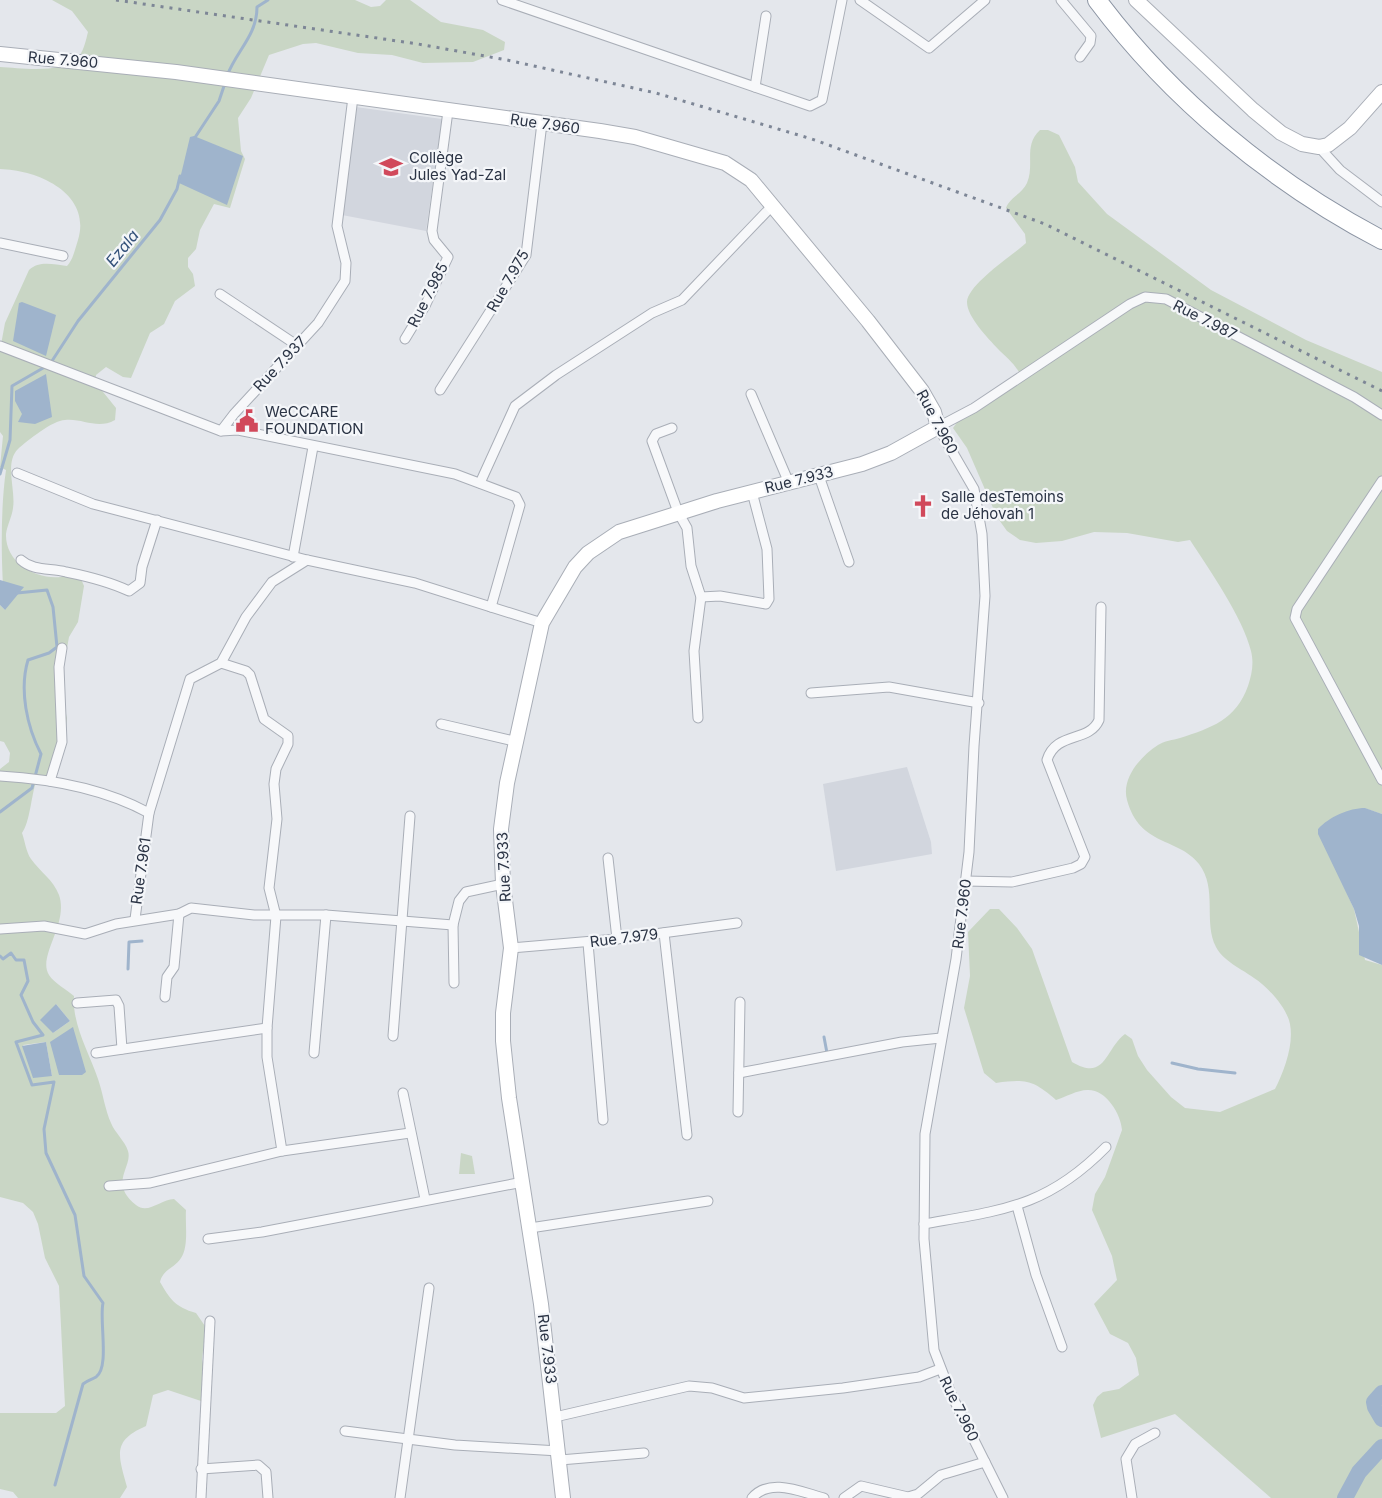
<svg xmlns="http://www.w3.org/2000/svg" width="1382" height="1498" font-family="Inter,sans-serif">
<style>
.built{fill:#d2d6de}
.green{fill:#c9d6c5;fill-rule:evenodd}
.water{fill:#9fb4cc}
.lines{fill:none;stroke-linecap:round;stroke-linejoin:round}
.stream{stroke:#9fb4cc;stroke-width:3}
.river{stroke:#9fb4cc;stroke-width:16}
.street-casing{stroke:#a9aeb7;stroke-width:11}
.secondary-casing{stroke:#a9aeb7;stroke-width:16}
.highway-casing{stroke:#8b94a3;stroke-width:20}
.street{stroke:#f7f8fa;stroke-width:9}
.secondary{stroke:#fff;stroke-width:14}
.highway{stroke:#fff;stroke-width:18}
.rail{stroke:#7d8696;stroke-width:3;stroke-dasharray:3 6;stroke-linecap:butt}
.labels{text-anchor:middle;stroke-width:4.5;stroke-linejoin:round;paint-order:stroke}
.street-label{font-size:15px;fill:#2b3445;stroke:#f4f6f9}
.poi-label{font-size:15px;fill:#2b3445;stroke:#f4f6f9;text-anchor:start}
.water-label{font-size:16px;font-style:italic;fill:#34527a;stroke:#f4f6f9}
</style>
<rect width="100%" height="100%" fill="#e4e7ec"/>
<g class="built">
<path d="M356,107L442,119L426,231L342,215Z"/>
<path d="M907,767L931,842L932,854L836,871L823,784Z"/>
</g>
<g class="green">
<path d="M52,0H355L371,7L380,6L386,0H410L441,22L483,30L505,42L504,50L473,62L423,63L392,55L358,53L316,43L303,44L269,55L251,98L238,118L241,151L245,159L230,208L214,204L200,230L196,249L188,258V267L193,274L195,286L175,301L164,324L150,333L131,378L123,377L106,367L96,375L95,382L116,408L115,420C97,430 83,418 65,420C53,420 27,441 18,449C4,463 16,490 13,508C12,517 7,525 6,534C5,563 36,580 61,577L73,569L79,574L84,586L78,622L69,637L63,670L62,697L67,718L63,751L50,777L36,782C31,797 30,822 22,833C25,841 26,852 31,859C40,872 53,879 59,895C69,924 37,956 49,975C54,983 67,990 74,996C72,1025 89,1052 98,1079C103,1093 105,1110 111,1123C115,1133 125,1141 128,1151C133,1167 108,1183 136,1205C148,1215 161,1199 174,1199L186,1210C185,1223 189,1247 181,1258C175,1268 163,1269 160,1282C170,1299 175,1307 196,1313L205,1326V1334L202,1359L205,1376L201,1401L168,1390L153,1395L146,1426C112,1441 118,1454 127,1487L120,1498H18L13,1492L0,1489V1413H56L65,1406L59,1286L45,1258L38,1224L33,1212L23,1203L0,1197V769L9,762L10,753L4,742L0,741V605L5,610C1,570 0,511 6,470L0,467L3,436L0,432V350L5,323L29,270C40,260 54,265 67,266C73,260 75,249 78,240C92,194 39,170 0,169V67C23,68 63,75 80,55C84,49 86,40 88,32L72,11ZM56,1004L70,1021L53,1033ZM46,1042L52,1076H43L23,1045Z"/>
<path d="M1040,130H1048L1059,135L1075,167L1078,182L1107,214L1211,290L1306,340L1382,372V814L1364,808L1322,826L1318,829L1354,909L1365,960L1382,965V1498H1271L1175,1414L1101,1438L1093,1405L1097,1397L1103,1392L1119,1389L1139,1375L1136,1358L1128,1343L1110,1334L1094,1304L1117,1280L1112,1256L1092,1210L1095,1194L1105,1177L1122,1130C1121,1114 1106,1089 1087,1090C1078,1090 1065,1097 1056,1100C1033,1080 1026,1079 996,1083L984,1073L964,1008L970,976L968,932L990,909H999L1017,928L1032,949L1072,1062C1106,1082 1105,1049 1125,1034L1132,1039L1138,1056L1147,1070L1171,1097L1185,1108L1220,1112L1275,1089C1284,1071 1294,1045 1290,1024C1287,1008 1268,987 1254,978C1242,969 1223,961 1216,947C1203,922 1218,889 1199,864C1178,837 1140,847 1127,800C1121,778 1141,756 1158,745C1164,741 1173,740 1180,738C1211,728 1236,720 1248,686C1252,674 1254,663 1251,651C1243,618 1209,569 1190,540L1178,542L1127,533L1094,532L1062,541L1036,543L1020,540L1007,531L997,517L967,448L953,428L958,421L1023,381C1018,366 1008,359 998,349C988,338 967,317 967,302C968,284 1013,255 1026,243L1025,234L1006,208C1010,197 1022,194 1027,183C1035,164 1023,146 1040,130Z"/>
<path d="M461,1153L472,1156L475,1174H459Z"/>
</g>
<g class="water">
<path d="M194,136L243,156L227,205L179,183L190,137Z"/>
<path d="M22,302L56,315L46,356L13,341L19,303Z"/>
<path d="M46,374L52,417L35,424L18,422L22,414L15,401V391Z"/>
<path d="M0,580L24,587L5,610L0,605Z"/>
<path d="M1365,808L1382,814V965L1359,955V926L1354,909L1318,834V829C1329,817 1349,808 1365,808Z"/>
<path d="M56,1004L70,1021L53,1033L40,1020Z"/>
<path d="M73,1027L86,1072L82,1075H59L50,1042Z"/>
<path d="M46,1042L52,1076L33,1078L22,1046Z"/>
</g>
<g class="lines">
<g class="stream">
<path d="M227,76C236,51 257,36 257,7L268,0"/>
<path d="M194,139L219,101L225,83"/>
<path d="M0,474L10,440L12,386L50,364L78,321L160,220L177,189L180,176"/>
<path d="M0,812L32,788L41,754C27,727 19,690 28,660L49,653L57,647L53,607L47,590L17,593"/>
<path d="M0,956L3,959L11,953L16,960H24L28,981L21,995L33,1022L43,1035L16,1042L32,1085L54,1082L44,1129L46,1153L75,1215L84,1276L103,1303C99,1320 110,1368 96,1377C91,1380 88,1380 83,1384L55,1485"/>
<path d="M128,969L129,942L142,941"/>
<path d="M824,1037L827,1053"/>
<path d="M1172,1063L1198,1069L1235,1073"/>
</g>
<g class="river">
<path d="M1382,1393L1374,1402L1375,1407L1382,1419"/>
<path d="M1345,1498L1359,1472L1382,1447"/>
</g>
<g class="street-casing">
<g id="street">
<path d="M502,0L810,106L822,100L842,0"/>
<path d="M860,0L929,48L985,0"/>
<path d="M1061,0L1091,36L1090,43L1080,57"/>
<path d="M755,87L766,16"/>
<path d="M353,97L337,226L346,263L345,281L318,323L234,414L221,431L238,430L455,474L516,497L520,505L491,607"/>
<path d="M1319,147L1340,170L1382,202"/>
<path d="M0,243L63,256"/>
<path d="M220,294L298,346"/>
<path d="M405,339L425,306L448,257L434,240L432,231L448,111"/>
<path d="M0,346L221,431"/>
<path d="M440,390L526,255L542,123"/>
<path d="M751,394L789,483"/>
<path d="M672,428L656,434L652,441L678,512L687,528L691,566L701,597L694,651L698,718"/>
<path d="M17,473L93,504L307,560L415,583L542,623"/>
<path d="M819,476L849,562"/>
<path d="M1382,481L1297,609L1295,618L1382,780"/>
<path d="M480,483L515,406L556,375L652,313L682,300L772,206"/>
<path d="M293,557L313,447"/>
<path d="M21,560C33,571 50,568 66,572C86,576 110,582 129,591L140,583L142,567L157,520"/>
<path d="M701,597L720,596L766,604L769,599L767,549L752,492"/>
<path d="M221,663L246,671L250,675L264,719L288,736V744L276,769L274,784L277,819L269,888L276,916L267,1028V1057L282,1151"/>
<path d="M811,693L889,687L979,703"/>
<path d="M441,724L518,742"/>
<path d="M0,776C52,779 103,788 149,813"/>
<path d="M50,781L62,742L59,667L62,648"/>
<path d="M608,858L617,939"/>
<path d="M966,881L1012,882L1073,868L1081,864L1085,857L1047,760C1056,731 1089,743 1099,720L1101,607"/>
<path d="M135,919L149,813L190,679L221,663L246,617L272,582L307,560"/>
<path d="M453,925L454,983"/>
<path d="M0,929L44,926L85,934L116,924L179,914L191,908L254,915H326L453,925L459,901L466,892L503,884"/>
<path d="M664,933L687,1135"/>
<path d="M588,943L603,1120"/>
<path d="M511,948L617,939L737,923"/>
<path d="M165,997L167,977L174,967L179,914"/>
<path d="M77,1003L116,1000L119,1006L122,1049"/>
<path d="M393,1036L410,816"/>
<path d="M96,1053L267,1028"/>
<path d="M314,1053L326,915"/>
<path d="M739,1073L902,1042L941,1038"/>
<path d="M403,1093L425,1199"/>
<path d="M738,1112L740,1002"/>
<path d="M109,1186L150,1183L282,1151L410,1133"/>
<path d="M1017,1206L1036,1275L1062,1347"/>
<path d="M924,1224C1003,1210 1047,1207 1106,1147"/>
<path d="M530,1228L708,1201"/>
<path d="M208,1239L262,1232L523,1182"/>
<path d="M555,1417L689,1386L712,1388L744,1398L843,1388L919,1377L940,1369"/>
<path d="M345,1431L455,1445L559,1451"/>
<path d="M560,1460L644,1453"/>
<path d="M201,1469L258,1465L266,1472L268,1498"/>
<path d="M201,1498L210,1321"/>
<path d="M400,1498L429,1288"/>
<path d="M752,1498C770,1477 801,1492 824,1498"/>
<path d="M844,1498L861,1486L908,1497L918,1494L941,1475L985,1462"/>
<path d="M1003,1498L951,1394L934,1350L924,1239L925,1134L956,959L969,852L974,746L985,596L982,534L974,489L938,427L974,408L1130,304L1145,297L1166,299L1354,397L1382,415"/>
<path d="M1132,1498L1126,1459L1135,1444L1155,1433"/>
</g>
</g>
<g class="secondary-casing">
<g id="secondary">
<path d="M1136,0L1253,110L1281,133L1302,144L1319,147L1328,145L1350,128L1382,92"/>
<path d="M0,54L176,72L600,131L635,137L725,163L751,180L868,321L922,391L934,412L938,427L891,453L862,464L717,501L619,532L588,553L575,567L542,623L507,783L501,829L503,884L511,948L503,1013V1041L509,1098L541,1304L563,1498"/>
</g>
</g>
<g class="highway-casing">
<path id="highway" d="M1097,0C1171,99 1273,183 1382,240"/>
</g>
<use href="#street" class="street"/>
<use href="#secondary" class="secondary"/>
<use href="#highway" class="highway"/>
<path class="rail" d="M116,0L418,44L507,60L656,93L812,139L1045,224L1382,391"/>
</g>
<defs>
<g id="school-bare" transform="scale(1.8)"><path d="M0-5L7-2L0 1L-7-2ZM-4 1L0 2.5L4 1V4Q0 6-4 4Z" fill="#d1495b" stroke="#f4f6f9" stroke-width="2.5" paint-order="stroke"/></g>
<g id="civic-bare" transform="scale(1.8)"><path d="M-.6-6.5H3V-4.5H.6V-3L4-1V1h2V6H-6V1h2V-1L-.6-3ZM-1.2 2.5V6h2.4V2.5Z" fill="#d1495b" stroke="#f4f6f9" stroke-width="2.5" paint-order="stroke"/></g>
<g id="church-bare" transform="scale(1.8)"><path d="M-1.2-6h2.4v3.5h3.3v2.4h-3.3V6h-2.4V-.1h-3.3v-2.4h3.3Z" fill="#d1495b" stroke="#f4f6f9" stroke-width="2.5" paint-order="stroke"/></g>
</defs>
<g fill-rule="evenodd">
<use href="#school-bare" x="391" y="167"/>
<use href="#civic-bare" x="247" y="421"/>
<use href="#church-bare" x="923" y="506"/>
</g>
<g class="labels">
<g class="street-label">
<text transform="translate(63 60) rotate(5)" y="5">Rue 7.960</text>
<text transform="translate(545 124) rotate(8)" y="5">Rue 7.960</text>
<text transform="translate(508 281) rotate(-60)" y="5">Rue 7.975</text>
<text transform="translate(428 295) rotate(-63)" y="5">Rue 7.985</text>
<text transform="translate(1205 320) rotate(27)" y="5">Rue 7.987</text>
<text transform="translate(280 364) rotate(-47)" y="5">Rue 7.937</text>
<text transform="translate(937 422) rotate(62)" y="5">Rue 7.960</text>
<text transform="translate(799 480) rotate(-14)" y="5">Rue 7.933</text>
<text transform="translate(504 867) rotate(-93)" y="5">Rue 7.933</text>
<text transform="translate(141 871) rotate(-82)" y="5">Rue 7.961</text>
<text transform="translate(962 914) rotate(-83)" y="5">Rue 7.960</text>
<text transform="translate(624 938) rotate(-7)" y="5">Rue 7.979</text>
<text transform="translate(547 1349) rotate(83)" y="5">Rue 7.933</text>
<text transform="translate(959 1409) rotate(64)" y="5">Rue 7.960</text>
</g>
<g class="poi-label">
<text x="409" y="163">Collège<tspan x="409" dy="17">Jules Yad-Zal</tspan></text>
<text x="265" y="417">WeCCARE<tspan x="265" dy="17">FOUNDATION</tspan></text>
<text x="941" y="502">Salle desTemoins<tspan x="941" dy="17">de Jéhovah 1</tspan></text>
</g>
<g class="water-label">
<text transform="translate(122 248) rotate(-51)" y="6">Ezala</text>
</g>
</g>
</svg>
